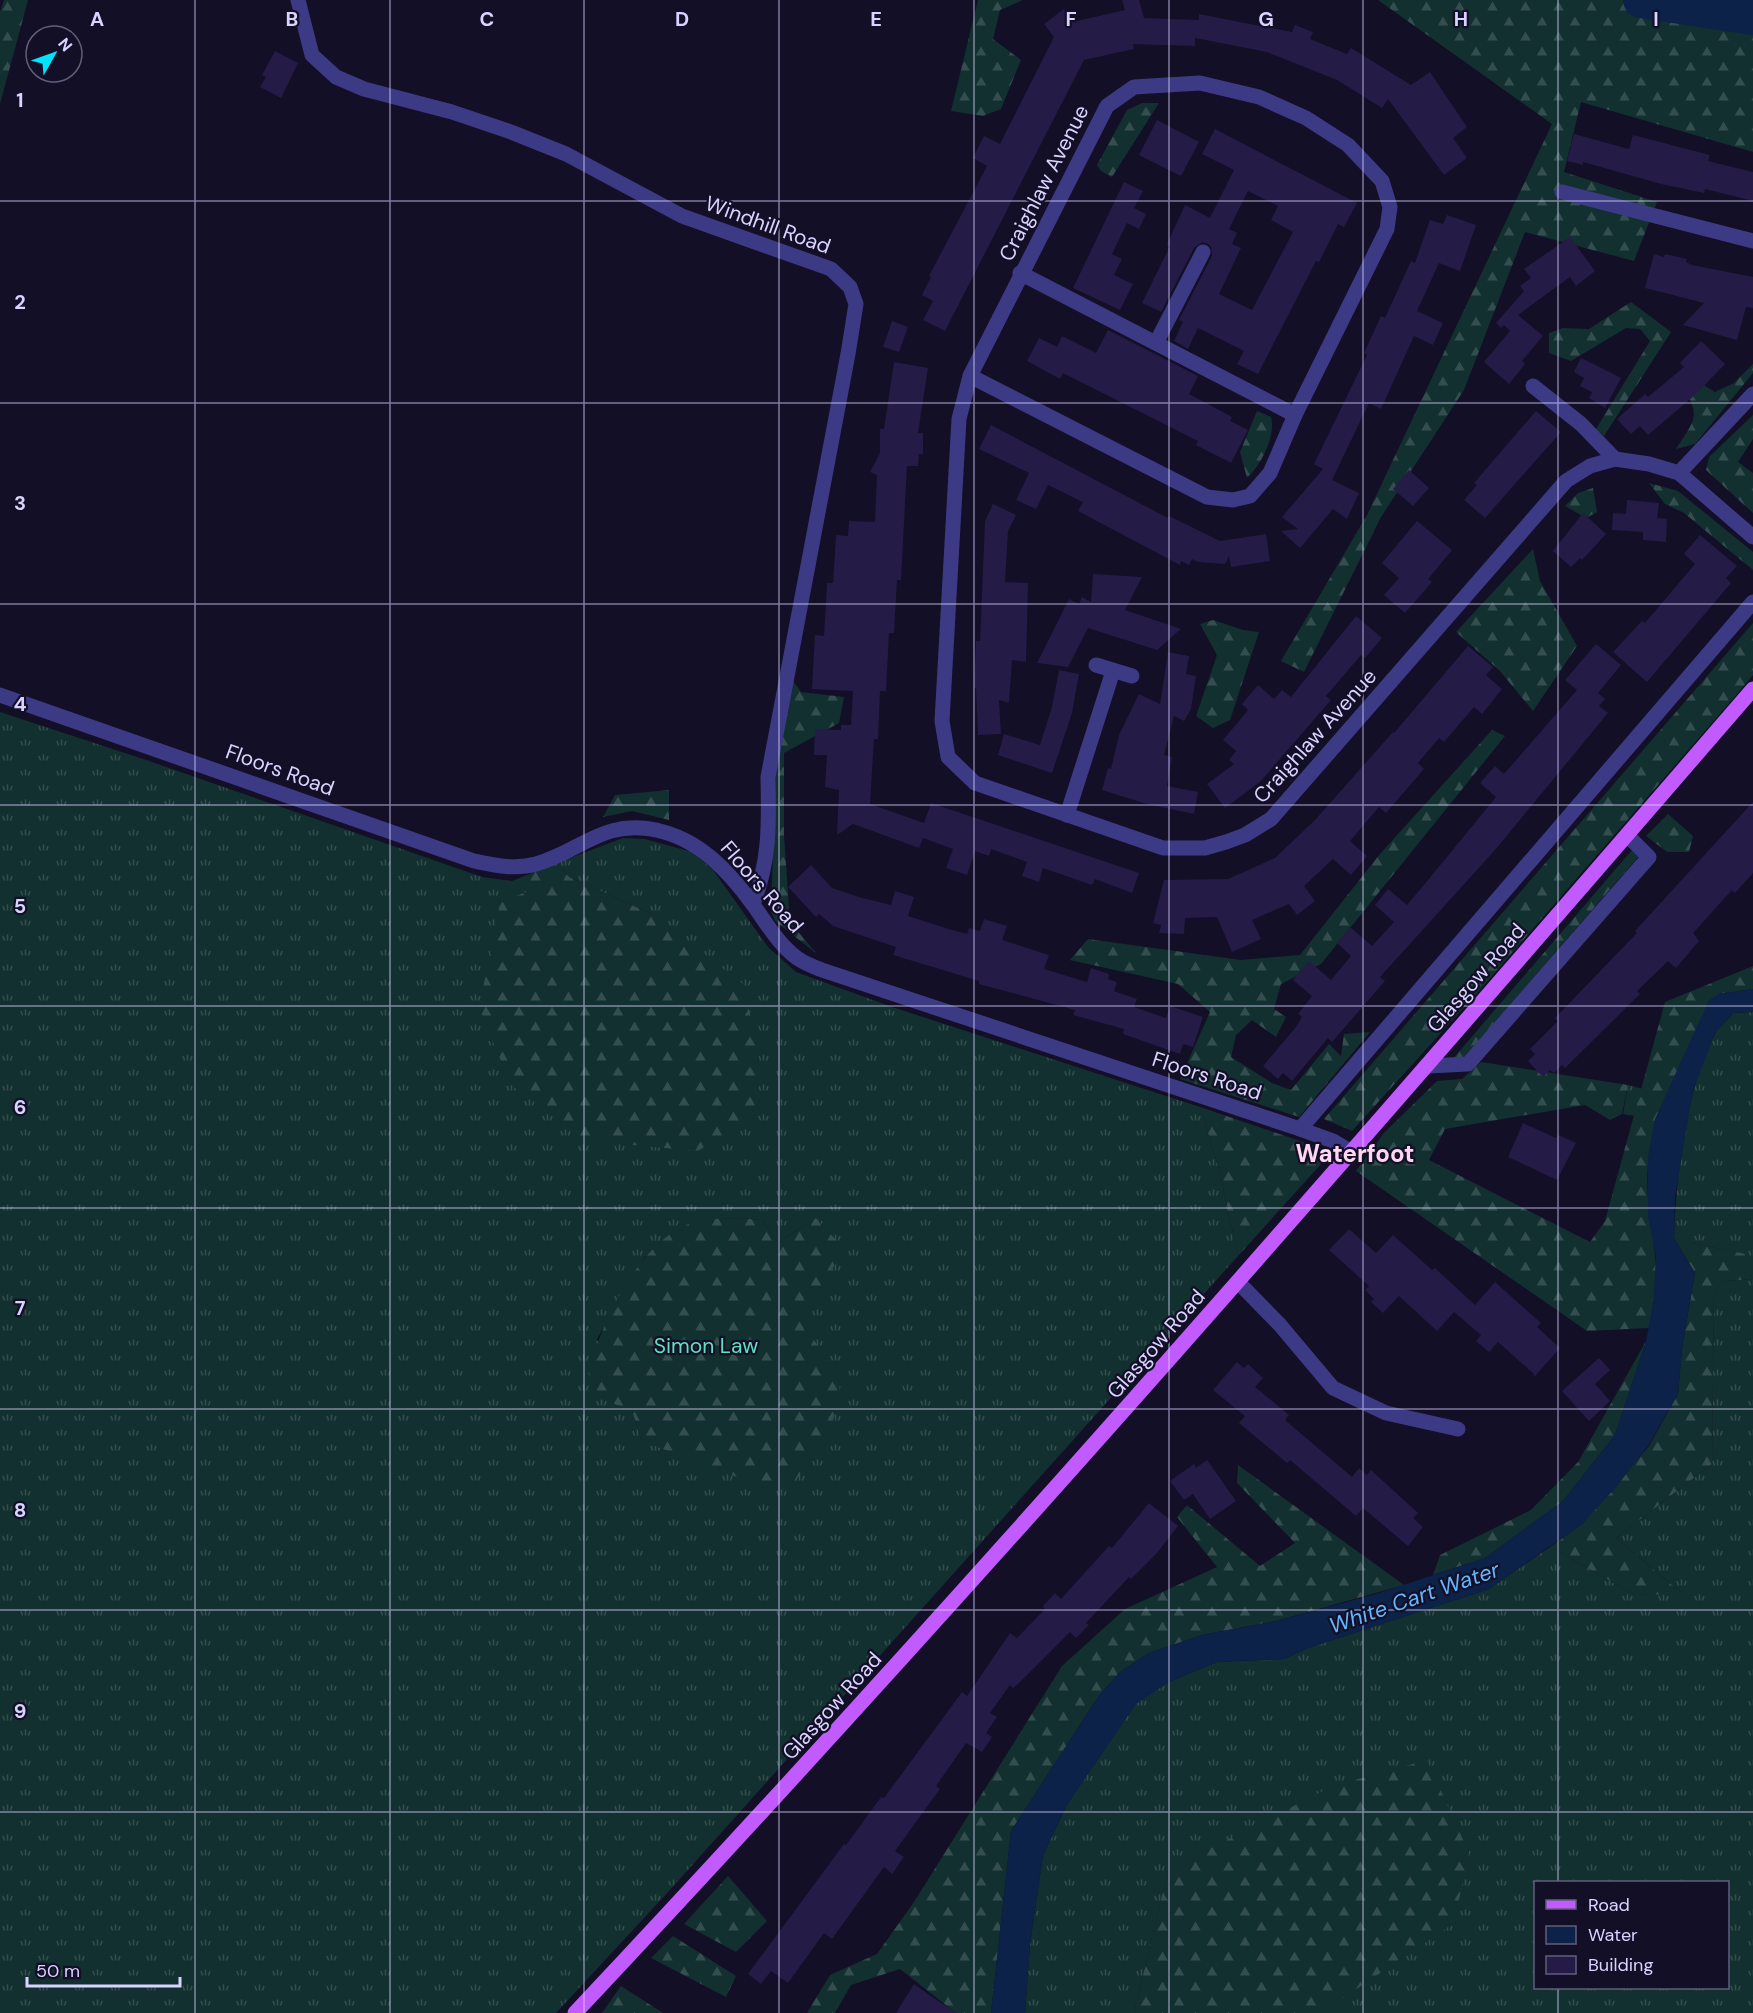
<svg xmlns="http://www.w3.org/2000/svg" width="1753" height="2013" font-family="'DM Sans',sans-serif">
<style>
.grass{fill:url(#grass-tufts);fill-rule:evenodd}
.forest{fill:url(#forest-firs)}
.water{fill:#0c2248}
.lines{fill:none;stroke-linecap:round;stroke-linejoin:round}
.river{stroke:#0c2248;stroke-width:36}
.building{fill:#241b47;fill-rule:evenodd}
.minor{stroke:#3d3a85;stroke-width:15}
.major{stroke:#c25bff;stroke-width:15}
.grid{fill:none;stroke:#d9d4ff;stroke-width:1.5;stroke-opacity:0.55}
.labels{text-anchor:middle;stroke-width:4.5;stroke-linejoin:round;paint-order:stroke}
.street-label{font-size:21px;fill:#d9d4ff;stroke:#130f26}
.park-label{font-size:21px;fill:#5fe0c0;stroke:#130f26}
.water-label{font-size:22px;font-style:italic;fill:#62b6ff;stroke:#130f26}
.quarter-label{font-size:24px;font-weight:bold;fill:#ffd6f0;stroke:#130f26}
.grid-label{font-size:20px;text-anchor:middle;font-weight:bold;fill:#d9d4ff;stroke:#130f26;stroke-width:4.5;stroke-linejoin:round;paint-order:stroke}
</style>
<defs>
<pattern id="grass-tufts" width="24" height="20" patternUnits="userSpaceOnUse" patternTransform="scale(1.5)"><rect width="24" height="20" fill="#12302f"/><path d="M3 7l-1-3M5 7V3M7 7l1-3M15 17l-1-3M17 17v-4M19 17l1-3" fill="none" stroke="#344d4e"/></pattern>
<pattern id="forest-firs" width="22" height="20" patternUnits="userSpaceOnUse" patternTransform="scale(1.5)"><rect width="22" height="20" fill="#12302f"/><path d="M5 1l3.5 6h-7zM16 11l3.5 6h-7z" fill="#344d4e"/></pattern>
</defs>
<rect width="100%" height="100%" fill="#130f26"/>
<g class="grass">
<path d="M0,712L146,760L482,877L512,881L529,890L656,916L569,877L557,863L623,838L645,839L692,852L713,870L768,947L796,972L889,1006L1200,1107L1219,1169L1238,1256L669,1891L556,2013H0ZM738,1218L762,1220L778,1243L816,1218L843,1249L800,1321L817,1347L642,1441L632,1411L597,1339L645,1257L701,1220Z"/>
<path d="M1753,1012V2013H1321L1168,1870L1134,2013H1025L1030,1944L1043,1855L1068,1803L1136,1703L1169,1682L1217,1662L1284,1659L1308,1648L1489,1589L1550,1547L1635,1595L1682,1593L1616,1538L1712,1464L1714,1291L1726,1281L1752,1279L1745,1254L1692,1243H1677L1674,1238C1676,1178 1686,1087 1715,1034C1719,1026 1728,1020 1733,1013ZM1536,1882H1728V1988H1536Z"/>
<path d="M1628,1085L1643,1089L1636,1116L1623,1114Z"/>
</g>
<g class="forest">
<path d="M4,0H28L0,104V12Z"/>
<path d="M978,0H1023L1000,10L993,39L1021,60L1001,109L983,116L951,111Z"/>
<path d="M1378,0H1753V152L1581,102L1564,172L1657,202L1634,261L1525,232L1464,390L1381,517L1304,672L1281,661L1367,515L1552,124Z"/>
<path d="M1142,103H1159L1112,177L1101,171L1097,165L1127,110Z"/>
<path d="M1631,302L1671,332L1604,436L1596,429L1650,341L1640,329L1626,328L1571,361L1549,353V333L1563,328L1589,329Z"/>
<path d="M1753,364V373L1695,444L1676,449C1700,413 1699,416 1678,378L1684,373L1715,392L1734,383Z"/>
<path d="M1257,411L1271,417C1276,436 1261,465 1247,478L1240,452Z"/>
<path d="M1753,415V439L1738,462L1753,473V513L1706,470L1709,457Z"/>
<path d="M1649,483L1678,491L1753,552V570L1684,513L1665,504Z"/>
<path d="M1593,488L1597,512L1586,518L1565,506L1578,493Z"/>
<path d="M1533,549L1540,581L1577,646L1533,711L1499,670L1456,632Z"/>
<path d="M1213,620L1243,630L1259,632L1230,720L1213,728L1196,716L1217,655L1200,624Z"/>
<path d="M1753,623V675L1731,701L1478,992L1352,1131L1324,1119Z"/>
<path d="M793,681L801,692L844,697L839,723L784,753V836L790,922L816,953L776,922L771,912L776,767Z"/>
<path d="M1492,730L1505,736L1321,964L1281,984L1274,1009L1286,1017L1276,1037L1252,1020L1236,1035L1231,1057L1272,1083L1291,1090L1329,1044L1341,1056L1344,1034L1370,1032L1299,1117L1180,1079L1210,1012L1178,984L1070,960L1088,939L1241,960L1300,955L1380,854Z"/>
<path d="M669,790V820L632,811L603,817L615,795Z"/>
<path d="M1668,814L1693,836L1689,852H1667L1646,836Z"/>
<path d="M1632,850L1639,856L1462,1060L1451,1061Z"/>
<path d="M557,863L569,877L656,916L744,985L762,1072L752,1116L698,1151L588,1141L511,1085L479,1008L500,903L528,891L512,881Z"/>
<path d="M1753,966V989L1719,994C1693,1045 1656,1098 1649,1156C1644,1190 1651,1221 1655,1255C1658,1278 1653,1305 1649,1328L1587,1331L1356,1171L1384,1133L1437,1081L1462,1079L1481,1062L1628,1085L1622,1114L1610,1120L1585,1105L1445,1129L1429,1160L1590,1242L1605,1221L1665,1002Z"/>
<path d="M1200,1107L1332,1152L1238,1256L1219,1169Z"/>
<path d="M738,1218L762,1220L778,1243L816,1218L844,1249L801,1321C807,1332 837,1370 839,1380C844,1417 814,1456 793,1484L747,1481L642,1441L632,1411L602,1399L588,1373C602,1321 642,1233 701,1220C713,1218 726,1219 738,1218Z"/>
<path d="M1677,1243H1692L1746,1254L1752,1279L1726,1281L1714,1291L1712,1464L1616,1538L1683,1594L1635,1595L1550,1547L1582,1524L1649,1446L1678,1394L1682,1348L1695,1273Z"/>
<path d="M1646,1341L1615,1435L1563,1501L1485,1558L1433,1575L1440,1555L1531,1510L1578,1462Z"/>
<path d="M1238,1465L1404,1585L1276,1621L1202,1635L1149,1653L1121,1671L1098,1697L1011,1831L991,2013H956L900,1969L851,1985L835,2013H807L830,1975L877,1954L914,1902L1062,1666L1125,1609L1217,1567L1177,1517L1187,1505L1260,1566L1295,1543L1237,1483Z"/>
<path d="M1427,1760L1469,1853L1454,1923L1321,2013H1134L1168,1870L1333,1786Z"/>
<path d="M728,1876L767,1921L736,1952L684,1924Z"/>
<path d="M673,1936L736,1976L726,1997L651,1958Z"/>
<path d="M621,1986L663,2013H602Z"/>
</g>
<path class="water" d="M1753,989V1012L1733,1013L1715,1033L1693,1090L1675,1197L1674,1238L1695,1273L1682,1348L1678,1394L1648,1446L1617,1486L1582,1524L1489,1589L1308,1648L1284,1659L1217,1662L1169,1682L1136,1704L1068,1803L1043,1855L1030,1944L1025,2013H991L1011,1831L1098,1697L1121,1671L1149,1653L1202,1635L1276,1621L1376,1594L1485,1558L1563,1501L1615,1435L1646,1341L1653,1305L1656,1257L1648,1216V1157L1655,1119L1709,1000L1719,994Z"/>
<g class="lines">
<path class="river" d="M1641,0L1753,17"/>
</g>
<g class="building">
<path d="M1122,0H1139L1144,18L1199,20V14L1292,32L1295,25L1313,32L1310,39L1347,54L1351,48L1411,85L1430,72L1467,127L1453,138L1467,158L1444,175L1388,99L1382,108L1337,80L1267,52L1195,38V46L1133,44L1134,49L1084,60L945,331L923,320L933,301L922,295L931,277L929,276L987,166L973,158L984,136L1000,144L1054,37L1044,24L1064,9L1073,22L1125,10Z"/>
<path d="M275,51L298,63L281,98L260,87L266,77L262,75Z"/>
<path d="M1157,120L1199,142L1181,176L1139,155Z"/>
<path d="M1215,129L1357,203L1344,227L1338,224L1319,262L1316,261L1258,374L1237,364L1244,351L1198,328L1188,349L1174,341L1183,322L1179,320L1212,256L1211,247L1208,244L1202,242L1194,248L1161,312L1142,303L1170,246L1167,244L1185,205L1210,218L1234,170L1202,154ZM1248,191L1278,206L1271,220L1293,232L1252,310L1219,294L1241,248L1232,244L1237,233L1229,229Z"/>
<path d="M1574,134L1629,149L1633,135L1710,155L1708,161L1753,172V201L1705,189L1704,193L1661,184L1583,162V165L1567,161Z"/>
<path d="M1124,182L1143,191L1134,208L1146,214L1139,229L1127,223L1112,254L1122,259L1114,275L1133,284L1120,310L1073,288Z"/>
<path d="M1447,215L1476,225L1460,271L1439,263L1417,311L1443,323L1433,345L1414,336L1381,409L1369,403L1332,480L1359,493L1347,519L1333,509L1300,548L1281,531L1298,529L1282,517L1323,469L1314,464L1367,355L1364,353L1381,316L1385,318L1411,261L1415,263L1430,220L1443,224Z"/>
<path d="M1570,237L1595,271L1576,286L1570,277L1518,315L1543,336L1522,361L1525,364L1509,384L1484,362L1510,331L1504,325L1501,328L1496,323L1524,291L1520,286L1531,278L1524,269Z"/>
<path d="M1654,254L1664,257L1665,254L1687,259L1686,262L1692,265L1753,277V308L1746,307L1737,340L1683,325L1704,303L1645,288Z"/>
<path d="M892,321L908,327L899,352L883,347Z"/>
<path d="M1108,330L1198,376L1189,394L1232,417L1230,421L1248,430L1231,463L1196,445L1198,441L1063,373L1060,379L1027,361L1039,338L1057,347L1062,336L1096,353Z"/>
<path d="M1701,341L1725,364L1695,395L1648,435L1640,426L1631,434L1617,419L1645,394L1648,397L1684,367L1680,363Z"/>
<path d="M1581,358L1621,378L1605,408L1589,398L1592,392L1580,386L1584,378L1574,372Z"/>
<path d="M894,362L928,368L918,433H923V454H919L918,466H907L901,580H897L894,633H889L886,691H880L878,739H874L870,804L924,823L931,803L1139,873L1132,893L1095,879L1092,885L1043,868L1039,882L1022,876L1027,862L991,849L989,856L975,851L967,875L946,868L953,849L923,838L919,848L853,824L837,835L839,790L825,787L827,755H814L815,729L841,730V725H851L853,691L812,689L815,635L824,636L827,583H833L836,535L848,536L849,521L875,522L877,475L870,472L880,453V429H884Z"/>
<path d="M1536,411L1561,432L1485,518L1464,500L1477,485L1474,483Z"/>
<path d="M991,425L1168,518L1169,516L1220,541L1266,534L1270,561L1231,567L1229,556L1225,564L1198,562L1192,559L1189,565L1181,561L1180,565L1078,511L1083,502L1048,485L1036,509L1016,500L1029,473L979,449Z"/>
<path d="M1409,470L1429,488L1413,506L1393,489Z"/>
<path d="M1627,500L1659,503L1657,518L1667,519L1666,542L1643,540V532L1612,530L1613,513L1626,514Z"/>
<path d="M993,504L1016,515L1008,531L1005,582L1028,583L1026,662L1012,660L1009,703L999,700L1001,734L978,735L976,688H974L976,641H980L985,521Z"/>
<path d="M1583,513L1606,534L1582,560L1580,558L1571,567L1553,551Z"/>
<path d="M1417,521L1452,550L1428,579L1432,582L1405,613L1384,595L1399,578L1382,563Z"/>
<path d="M1700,535L1737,566L1726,578L1731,583L1647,682L1613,652L1642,621L1645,623L1695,564L1684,554Z"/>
<path d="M1093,574L1142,577L1125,610L1181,629L1157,650L1088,628L1068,667L1037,663L1069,599L1079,604L1082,597L1091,602Z"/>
<path d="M1356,616L1382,638L1365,658L1361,655L1326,696L1331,700L1260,782L1225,808L1207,784L1234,764L1229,760L1236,751L1223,740L1248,710L1242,704L1258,685L1274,699L1282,690L1291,697Z"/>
<path d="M1596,644L1621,665L1598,693L1605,699L1599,706L1608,713L1495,850L1380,977L1385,981L1332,1042L1328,1038L1292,1081L1283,1073L1278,1079L1263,1066L1296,1027L1302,1017L1298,1014L1312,996L1293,980L1309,961L1331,980L1351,956L1337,943L1350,927L1372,946L1394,922L1375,905L1388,889L1407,905L1428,880L1496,797L1480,783L1495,766L1504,774L1577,690L1565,680Z"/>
<path d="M1468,646L1493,667L1486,675L1502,689L1482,714L1474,707L1444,742L1439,738L1418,763L1424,769L1386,813L1379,807L1350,841L1367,856L1351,875L1333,859L1304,886L1315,901L1297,915L1289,904L1252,920L1261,939L1232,952L1217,917L1185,918L1184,934L1159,933L1161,925L1153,923L1164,880L1228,879L1275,858L1315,820L1393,732L1394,733Z"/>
<path d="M1168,652L1189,656L1186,674L1196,676L1191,709L1184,721L1174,716L1164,755L1172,757L1167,786L1198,792L1194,814L1147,804L1102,790L1108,768L1111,769L1119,735L1139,694L1160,704Z"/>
<path d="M1059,670L1079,674L1072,713L1052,773L998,755L1004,734L1040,745L1052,707Z"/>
<path d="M1753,802V873L1735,893L1732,890L1693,933L1699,941L1676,968L1668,961L1637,991L1640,994L1565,1068L1562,1065L1554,1073L1550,1070L1543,1077L1528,1061L1535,1054L1530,1049L1558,1021L1555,1018L1637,933L1635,931Z"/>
<path d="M811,865L832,888L859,897L891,905L895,891L914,897L908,916L952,930L967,934L969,928L980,931L984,919L1007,926L1002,940L1049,955L1044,969L1087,982L1091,968L1109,974L1108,979L1117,982L1114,991L1137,999L1134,1007L1166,1018L1170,1006L1203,1017L1193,1047L1183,1044L1180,1054L1157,1046L1123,1034L1124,1029L1073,1015L1075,1010L979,984V981L893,955L896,947L833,926L819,914L816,917L788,887Z"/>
<path d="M1523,1123L1556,1138L1558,1135L1576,1143L1557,1180L1508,1157Z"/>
<path d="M1349,1229L1376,1253L1393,1235L1432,1270L1435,1268L1475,1305L1495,1282L1541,1323L1537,1327L1560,1348L1534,1377V1374L1498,1342L1489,1352L1476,1341L1481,1335L1454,1312L1437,1331L1399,1296L1383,1313L1371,1302L1374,1299L1365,1290L1369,1286L1329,1250Z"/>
<path d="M1599,1358L1610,1370L1595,1384L1610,1401L1589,1421L1562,1391Z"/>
<path d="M1237,1362L1244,1368L1248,1364L1263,1378L1255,1387L1289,1415L1285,1420L1352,1477L1359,1468L1367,1475L1371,1470L1418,1513L1413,1518L1423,1527L1408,1546L1363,1508L1356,1516L1290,1460L1287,1463L1239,1423L1245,1416L1213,1390Z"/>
<path d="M1207,1460L1236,1501L1210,1519L1193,1494L1184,1500L1170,1481L1194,1464L1196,1468Z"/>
<path d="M1149,1503L1178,1526L1157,1553L1131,1579L1129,1577L1086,1623L1089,1625L1076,1638L1070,1632L1018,1684L1013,1688L1010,1685L990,1713L997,1717L986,1733L992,1737L982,1752L966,1743L936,1786L940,1789L895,1851L904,1857L892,1874L884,1867L832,1939L824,1933L788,1983L771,1971L761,1984L748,1974L844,1844L846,1845L881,1797L884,1798L962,1692L967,1696L1010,1633L1017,1638L1045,1609L1043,1606L1055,1593L1061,1599L1109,1546L1112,1548Z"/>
<path d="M914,1984L929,1995L957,2013H896Z"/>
</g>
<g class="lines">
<g class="minor">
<path d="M298,0L312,55L336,77L364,89L452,112L511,132L566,154L682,216L831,269L850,287L856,304L848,354L768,777C769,823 770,861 753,904"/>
<path d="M1562,192L1753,241"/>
<path d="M1020,273L1295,415"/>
<path d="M1156,343L1203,252"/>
<path d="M970,376L1207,497L1233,500L1250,496L1270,473L1295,415L1387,229L1390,207L1382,181L1348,145L1306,118L1259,97L1200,83L1134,87L1107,106L970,376L959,419L942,721L948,757L975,783L1163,848H1205L1226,842L1245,835L1271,819L1566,481L1590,466L1615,459L1649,464L1679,473L1753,537"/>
<path d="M1533,386L1581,424L1615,459"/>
<path d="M1679,473L1753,394"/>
<path d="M1096,665L1132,676"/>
<path d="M0,695L474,861C494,865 515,870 536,864C581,851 603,819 656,830C699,839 729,871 754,906C767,924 779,945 797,958C804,963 814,967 822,970L1300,1129L1333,1141L1353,1153"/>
<path d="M1067,815L1113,671"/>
<path d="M1428,1066L1468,1064L1649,857L1627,835"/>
<path d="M1300,1129L1753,602"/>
<path d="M1239,1283L1280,1325L1333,1388L1386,1413L1458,1429"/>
</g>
<path class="major" d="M575,2013C980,1582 1367,1136 1753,689"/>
</g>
<path class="grid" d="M195,0V2013M390,0V2013M584,0V2013M779,0V2013M974,0V2013M1169,0V2013M1363,0V2013M1558,0V1882M0,201H1753M0,403H1753M0,604H1753M0,805H1753M0,1006H1753M0,1208H1753M0,1409H1753M0,1610H1753M0,1812H1753M1558,1988V2013"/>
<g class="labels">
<g class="street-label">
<text transform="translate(1044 183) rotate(-63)" y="7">Craighlaw Avenue</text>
<text transform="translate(768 225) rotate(20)" y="7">Windhill Road</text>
<text transform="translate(1315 736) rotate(-48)" y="7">Craighlaw Avenue</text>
<text transform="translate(280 770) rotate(20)" y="7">Floors Road</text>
<text transform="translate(762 887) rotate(49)" y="7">Floors Road</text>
<text transform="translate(1476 978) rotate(-49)" y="7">Glasgow Road</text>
<text transform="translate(1207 1076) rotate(18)" y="7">Floors Road</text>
<text transform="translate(1156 1344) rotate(-49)" y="7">Glasgow Road</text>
<text transform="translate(832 1706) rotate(-48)" y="7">Glasgow Road</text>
</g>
<g class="park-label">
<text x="706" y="1353">Simon Law</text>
</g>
<g class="water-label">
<text transform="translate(1414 1597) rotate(-19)" y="8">White Cart Water</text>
</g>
<g class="quarter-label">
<text x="1355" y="1162">Waterfoot</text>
</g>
</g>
<g class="grid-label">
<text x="97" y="26">A</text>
<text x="292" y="26">B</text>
<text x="487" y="26">C</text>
<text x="682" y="26">D</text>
<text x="876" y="26">E</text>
<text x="1071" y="26">F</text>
<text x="1266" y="26">G</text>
<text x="1461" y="26">H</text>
<text x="1656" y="26">I</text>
<text x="20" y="107">1</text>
<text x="20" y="309">2</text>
<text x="20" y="510">3</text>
<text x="20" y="711">4</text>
<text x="20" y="913">5</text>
<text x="20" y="1114">6</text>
<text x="20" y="1315">7</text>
<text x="20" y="1517">8</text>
<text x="20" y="1718">9</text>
</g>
<rect x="1534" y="1881" width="195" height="108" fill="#130f26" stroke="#625e7d" stroke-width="1.5"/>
<rect x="1546" y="1900" width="30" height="9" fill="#c25bff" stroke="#625e7d" stroke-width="1.5"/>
<text x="1588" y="1911" font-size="18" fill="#d9d4ff">Road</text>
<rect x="1546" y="1926" width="30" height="18" fill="#0c2248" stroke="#625e7d" stroke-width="1.5"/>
<text x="1588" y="1941" font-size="18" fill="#d9d4ff">Water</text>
<rect x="1546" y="1956" width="30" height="18" fill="#241b47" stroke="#625e7d" stroke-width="1.5"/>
<text x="1588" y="1971" font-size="18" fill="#d9d4ff">Building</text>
<g transform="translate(54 54) rotate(50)"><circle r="28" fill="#130f26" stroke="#625e7d" stroke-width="1.5"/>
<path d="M0-4.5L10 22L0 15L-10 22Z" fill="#00e5ff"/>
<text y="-9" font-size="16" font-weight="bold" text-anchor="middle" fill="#d9d4ff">N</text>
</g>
<path d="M27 1977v9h153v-9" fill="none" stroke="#d9d4ff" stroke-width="3"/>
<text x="36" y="1977" font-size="18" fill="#d9d4ff" stroke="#130f26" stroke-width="4.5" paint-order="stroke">50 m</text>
</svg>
